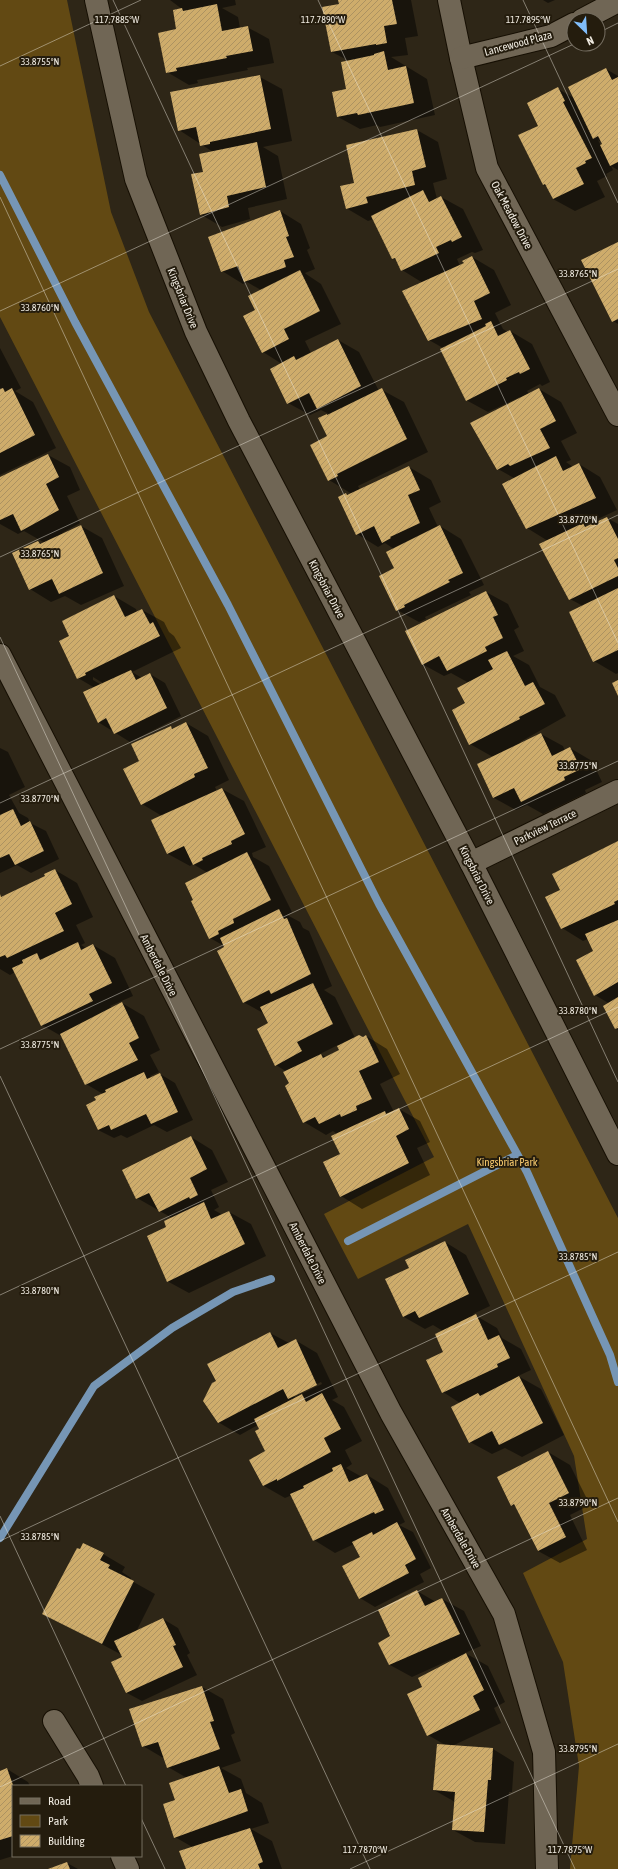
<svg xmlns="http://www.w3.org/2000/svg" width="618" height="1869" font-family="'Asap Condensed',sans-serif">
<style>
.green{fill:#624913}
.shadow{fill:#0007;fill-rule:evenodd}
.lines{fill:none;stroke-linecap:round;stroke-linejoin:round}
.stream{stroke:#7696b5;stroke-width:8}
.building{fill:url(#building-hatch)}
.minor-casing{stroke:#160f03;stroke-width:24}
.minor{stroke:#706655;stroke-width:22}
.ticks{fill:none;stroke:#efeae0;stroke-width:1;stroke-opacity:0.45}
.labels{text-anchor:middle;stroke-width:4;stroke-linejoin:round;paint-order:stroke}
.street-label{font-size:11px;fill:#efeae0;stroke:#241c0d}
.park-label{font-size:11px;fill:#f9cb6e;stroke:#241c0d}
.ticks-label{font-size:10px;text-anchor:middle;fill:#efeae0;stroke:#241c0d;stroke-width:4;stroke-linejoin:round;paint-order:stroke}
</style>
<defs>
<pattern id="building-hatch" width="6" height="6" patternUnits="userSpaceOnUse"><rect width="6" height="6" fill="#ceac6b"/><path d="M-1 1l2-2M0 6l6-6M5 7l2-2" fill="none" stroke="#ac9261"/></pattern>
</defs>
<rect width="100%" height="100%" fill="#2e2617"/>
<path class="green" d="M0,0H67L111,212L149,312L618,1218V1869H570L579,1766L563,1662L523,1573L587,1539L574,1456L468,1224L358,1279L324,1214L434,1157L0,317Z"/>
<g class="shadow">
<path d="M170,0H235L236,5L222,8L238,17L240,28L247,27L269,39L274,63L247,68L248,70L197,80L198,83L189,85L167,72L178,30L174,10L182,9Z"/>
<path d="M339,0H411L418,36L405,38L408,55L391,57L427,79L435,115L380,127L377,125L360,129L338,117L347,90L349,61L332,52L340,5Z"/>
<path d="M543,0H555L548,3Z"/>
<path d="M606,69L618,76V170L611,166L613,170L606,174L607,176L597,181L605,197L575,211L553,199L548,187L543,185L539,126L558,89L574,98ZM598,140L603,143L601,146Z"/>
<path d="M260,77L282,89L292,141L263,147L278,156L287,199L248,208L250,219L222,227L200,214L204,172L213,152L179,130Z"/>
<path d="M417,130L438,142L447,179L433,183L437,199L441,197L463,209L483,250L475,253L472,252L457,259L460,266L472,257L494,270L511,305L495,313L503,329L508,332L510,331L532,344L550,382L542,386L540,384L527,391L529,394L539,389L561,402L577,433L561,441L571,460L566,462L573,467L579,464L600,477L617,510L585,525L588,527L607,518L618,524V673L616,674L594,661L583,606L570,599L548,541L527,528L514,478L498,469L521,398L520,397L488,412L466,400L443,348L429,340L423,283L402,270L397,261L393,258L374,219L368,221L346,208L355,183Z"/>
<path d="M280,211L301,224L310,248L307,250L315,269L305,273L306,274L321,284L341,324L305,341L311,353L338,340L359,352L379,391L382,390L404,402L428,452L358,486L360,490L409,467L431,480L441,502L429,508L438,527L440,526L461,539L484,585L469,592L471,595L425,617L426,619L419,622L397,610L394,549L385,543L378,547L357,534L346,494H352L329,480L328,437L319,419L329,414L321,410L310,415L288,403L282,364L263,352L256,311L261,290L247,282L243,284L222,271Z"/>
<path d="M618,243V324L613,321Z"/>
<path d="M0,348L21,388L15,391L33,402L56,448L0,475Z"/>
<path d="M48,455L70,467L80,490L67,496L80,523L62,533L63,534L81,526L102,538L124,586L81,605L65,596L51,602L30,589L38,542L42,544L45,543L24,531L18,534L0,524V478Z"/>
<path d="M486,592L508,604L519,627L514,630L524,651L513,656L529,665L540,687L555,695L566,716L520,742L521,744L541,734L563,746L565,751L570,748L592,761L602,782L585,790L586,793L543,814L527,805L516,810L494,798L478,765L493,757L470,744L466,704L469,683L451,673L444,676L422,664Z"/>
<path d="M114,596L136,609L137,612L142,610L164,622L169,632L174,636L181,648L132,672L142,678L150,674L165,683L181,716L130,742L98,722L95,688L78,678L70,636ZM93,677L106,685L105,687L93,680Z"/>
<path d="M186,723L208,736L229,780L215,787L217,791L222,789L244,801L266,847L252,853L253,857L269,866L292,912L287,915L300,922L303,928L309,931L332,986L324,990L335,997L355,1038L366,1036L387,1049L400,1074L380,1084L394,1112L399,1109L420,1121L430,1142L417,1148L430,1175L362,1209L341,1196V1154L337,1134L333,1131L326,1135L304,1122L287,1072L276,1065L258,1029L269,1023L265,1014L243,1002L226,947L210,938L208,873L193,864L190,866L168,854L152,821L162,816L142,804L140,761L171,727L174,729ZM338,1045L340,1050L326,1057L320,1054Z"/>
<path d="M0,748L8,752L25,787L9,795L19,813L28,818L30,823L46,831L59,859L31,873L17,865L0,873Z"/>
<path d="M618,842V1030L616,1029L610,1004L595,995V952L588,939L583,941L562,928V890Z"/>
<path d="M55,870L77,883L93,917L76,925L85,943L81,945L86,948L93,945L115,958L133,996L110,1006L112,1008L122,1003L144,1016L160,1050L150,1055L159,1072L150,1076L152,1078L160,1074L175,1083L193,1120L167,1132L154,1125L127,1138L121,1135L114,1138L98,1130L97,1101L103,1094L86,1084L63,1037L42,1025L15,972L10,975L0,969V896L3,897L46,877Z"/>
<path d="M191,1137L212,1150L228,1182L211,1190L219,1207L214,1210L223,1215L229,1212L251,1224L266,1256L189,1293L167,1281V1227L172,1218L137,1198Z"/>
<path d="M445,1242L466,1255L490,1306L473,1314L497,1328L502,1338L521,1349L531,1370L518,1376L541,1389L564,1435L522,1457L505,1448L492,1454L470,1442L460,1403L443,1392L444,1352L443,1331L433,1325L425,1329L404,1317L386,1280L410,1268Z"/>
<path d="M270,1333L289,1343L295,1340L317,1353L338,1397L332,1400L344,1407L362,1441L345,1450L352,1464L346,1468L362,1477L367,1475L388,1488L405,1522L399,1525L413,1532L431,1568L420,1574L424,1582L375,1607L360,1598L362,1558L354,1544L335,1553L314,1540L292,1495L285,1498L264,1486L250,1460L267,1451L258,1425L240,1435L218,1422ZM321,1382L322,1384L295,1397L293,1396Z"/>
<path d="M548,1452L570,1465L590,1505L570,1515L587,1550L560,1563L538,1551L517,1507L512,1505Z"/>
<path d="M103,1554L125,1567L122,1572L131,1578L130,1580L155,1594L136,1632L163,1619L178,1628L190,1653L187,1655L197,1675L142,1701L127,1693L122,1655L43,1613Z"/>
<path d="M417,1591L436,1602L442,1599L464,1611L481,1646L465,1653L488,1666L505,1702L494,1708L501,1723L452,1746L493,1749L514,1762L512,1792H509L505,1844L475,1842L453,1830L455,1802L434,1790L447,1746L428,1735L423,1688L455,1660L454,1658L412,1677L390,1665L380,1643L392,1637Z"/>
<path d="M202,1687L223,1699L235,1733L231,1735L241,1761L221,1768L241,1779L246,1793L262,1803L269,1823L251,1829L272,1841L282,1869H187L194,1848L175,1837L176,1800L187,1778L168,1767L165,1759L143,1746Z"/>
<path d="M7,1769L28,1782L30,1786H13V1856L0,1860V1772Z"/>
<path d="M67,1863L78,1869H50Z"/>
</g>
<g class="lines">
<g class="stream">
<path d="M0,175L75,322L228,605L379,904L527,1172L610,1355L618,1382"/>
<path d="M348,1241L517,1155"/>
<path d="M0,1538L94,1386L172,1328L233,1292L271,1279"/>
</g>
</g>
<g class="building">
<path d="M338,0H392L397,24L384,26L387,43L376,45V44L331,52L322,7L339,4Z"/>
<path d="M217,4L222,31L248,26L253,51L226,56L227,58L176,68L177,71L166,73L158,33L176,29L173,10L182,8L183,11Z"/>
<path d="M384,51L388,70L406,66L414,103L358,115L357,113L337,117L332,92L346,89L341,62L374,55V54Z"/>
<path d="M606,68L612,80L618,77V162L610,166L600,145L602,144L598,136L593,139L568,87Z"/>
<path d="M260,75L271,129L210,142V144L200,146L196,127L178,131L170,92Z"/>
<path d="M558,87L565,101L563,102L592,158L585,161L586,163L576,168L584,184L553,199L545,184L543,185L518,135L538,126L527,103Z"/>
<path d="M417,129L426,167L412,171L415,185L366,197L368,203L346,209L340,186L354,183L346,145Z"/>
<path d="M257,142L266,187L227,196L229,207L200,215L191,174L203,172L199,154Z"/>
<path d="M423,190L429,202L441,196L462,237L452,242L451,240L436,247L439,253L401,271L395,258L392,259L371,216Z"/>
<path d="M280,210L289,236L286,237L294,257L284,260L286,267L244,282L238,266L221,272L208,237Z"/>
<path d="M618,242V319L612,322L581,260Z"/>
<path d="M472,256L490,293L474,301L482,319L428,341L402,291L464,263L462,261Z"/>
<path d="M300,270L320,311L284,329L289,339L262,353L243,316L255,310L248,296Z"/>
<path d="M491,321L498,336L510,330L530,369L520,374L519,372L506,378L507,380L466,401L440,349L486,326L485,324Z"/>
<path d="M338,339L361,386L317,409L309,393L287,404L270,369L294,356L296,360Z"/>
<path d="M3,388L5,392L12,388L35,435L0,453V389Z"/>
<path d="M382,388L407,439L337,474L338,476L328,481L310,445L327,436L318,418L327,414V415Z"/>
<path d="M539,388L556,421L540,429L550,448L510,466L508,464L497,470L470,423Z"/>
<path d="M48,454L59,477L46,484L59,510L21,531L13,514L0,520V477Z"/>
<path d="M556,456L563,471L579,463L596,498L526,529L502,484Z"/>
<path d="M409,466L420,490L408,495L420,523L390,537L391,538L382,543L374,526L356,535L338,497L346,493L347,495Z"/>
<path d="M607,517L618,539V558L614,560L618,568V576L569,600L539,544L583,523L585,527Z"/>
<path d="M81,525L103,573L59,594L52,579L29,590L12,553L38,541L40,544Z"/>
<path d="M440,525L463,573L448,580L450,582L404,605L405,607L396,611L379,576L394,568L386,552Z"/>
<path d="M618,588V650L593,662L569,612Z"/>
<path d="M486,591L498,615L493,617L503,638L485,647L487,651L447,671L439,656L422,665L405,631Z"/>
<path d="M114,595L125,617L142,609L150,624L153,622L160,636L85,673L86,675L77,679L59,641L69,636L62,621Z"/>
<path d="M507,651L525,686L533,682L545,704L519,717L520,719L469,745L452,710L465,703L457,688L493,669L488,660Z"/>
<path d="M131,670L136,680L150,673L167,708L114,734L106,718L98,723L83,692Z"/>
<path d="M618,680V696L612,683Z"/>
<path d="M186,722L208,768L194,774L195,777L141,805L123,769L139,761L131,744L171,726L172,729Z"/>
<path d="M541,733L552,756L570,747L581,769L564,777L565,780L521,802L514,788L493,798L477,764Z"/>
<path d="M222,788L245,834L231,841L232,844L202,858L203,860L193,865L184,846L167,854L151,820Z"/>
<path d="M13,809L21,826L30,821L44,851L15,865L9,854L0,858V815Z"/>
<path d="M618,841V900L614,902L615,904L561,929L545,897L560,890L552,874Z"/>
<path d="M247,852L271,900L233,919L234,923L218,931L219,934L209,939L191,901L193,900L185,883Z"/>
<path d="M55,869L72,904L55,913L64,931L7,958L5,955L0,957V894L1,897L45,876L44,874Z"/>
<path d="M279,909L284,919L287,918L311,974L271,994L269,990L243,1003L217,951L224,947L220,938Z"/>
<path d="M618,920V982L594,996L576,960L593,951L585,934Z"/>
<path d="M78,942L81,950L93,944L112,983L89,994L93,1001L41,1026L12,968L23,963L22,960L37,953L40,960Z"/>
<path d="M313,983L333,1024L297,1042L302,1051L275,1066L257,1029L268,1023L260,1007Z"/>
<path d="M618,997V1028L615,1029L603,1006Z"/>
<path d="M122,1002L139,1038L129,1043L138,1060L85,1085L60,1034Z"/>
<path d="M359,1035L363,1037L366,1035L379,1062L359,1071L372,1099L356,1106L357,1110L341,1117L340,1114L319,1124L315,1117L303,1123L285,1086L289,1083L283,1072L321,1054L323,1058L339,1050L337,1046Z"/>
<path d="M144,1072L147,1079L160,1073L178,1112L151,1124L146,1114L111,1130L109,1125L98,1130L86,1105L96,1100L94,1097L106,1092L105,1090Z"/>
<path d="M399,1108L409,1129L396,1136L409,1163L340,1197L323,1162L340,1154L331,1136L385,1111L386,1114Z"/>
<path d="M191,1136L207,1169L190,1178L198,1195L190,1199L189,1197L159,1212L149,1193L136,1199L122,1170Z"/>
<path d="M204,1202L211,1219L229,1211L245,1244L167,1282L147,1236L166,1227L164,1221Z"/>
<path d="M445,1241L469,1294L419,1318L415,1311L403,1317L385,1279L409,1268L405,1260Z"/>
<path d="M476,1314L488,1340L499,1335L510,1358L497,1364L498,1367L442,1393L426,1360L443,1352L435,1334Z"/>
<path d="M270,1332L278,1348L296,1339L317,1385L288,1399L283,1389L218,1423L203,1401L212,1383L216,1381L207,1364Z"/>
<path d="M519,1376L543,1423L499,1445L492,1431L469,1443L451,1407L478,1393L480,1396Z"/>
<path d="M322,1393L341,1429L324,1438L331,1452L277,1481V1479L263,1486L249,1460L265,1451L255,1431L259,1429L254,1419L302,1394L306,1402Z"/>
<path d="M548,1451L569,1493L549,1503L566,1537L538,1551L514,1504L511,1506L497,1477Z"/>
<path d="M341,1464L349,1482L367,1474L384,1510L375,1514L374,1512L313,1541L290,1494L304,1488L303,1486L333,1471L332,1468Z"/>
<path d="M397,1522L416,1559L405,1565L409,1573L359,1599L342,1566L360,1557L352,1542L372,1532L373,1535Z"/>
<path d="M83,1543L104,1553L100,1560L110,1565L108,1568L134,1581L102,1644L42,1614L77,1548L80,1549Z"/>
<path d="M417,1590L425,1606L442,1598L460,1634L389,1665L378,1643L390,1636L378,1610Z"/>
<path d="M163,1618L176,1645L173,1646L183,1667L126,1693L111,1662L122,1657L114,1641Z"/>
<path d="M466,1653L484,1690L473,1696L480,1710L427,1736L407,1694L422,1687L418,1678Z"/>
<path d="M202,1686L214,1721L210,1722L220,1749L167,1768L158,1742L142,1747L129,1709Z"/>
<path d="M437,1744L493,1748L491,1780H488L484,1832L452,1830L455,1792L433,1790Z"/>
<path d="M219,1766L229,1793L241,1789L248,1811L174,1838L163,1804L175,1800L169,1783Z"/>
<path d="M7,1768L13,1785V1836L0,1840V1771Z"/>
<path d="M250,1828L263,1862L258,1864L260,1869H186L179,1851Z"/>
<path d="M67,1862L70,1869H48Z"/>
</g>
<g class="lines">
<g class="minor-casing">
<g id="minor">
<path d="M96,0L136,179L196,332L239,421L471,863L618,1154"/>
<path d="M449,0L461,58L487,168L618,415"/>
<path d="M582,20L618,1"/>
<path d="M461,58L551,36L574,24"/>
<path d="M0,655L391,1413L504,1614L544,1752L547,1869"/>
<path d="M471,863L618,791"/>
<path d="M54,1721L88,1776L92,1786"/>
<path d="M122,1856L128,1869"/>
</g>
</g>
<use href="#minor" class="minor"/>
</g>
<path class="ticks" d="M113,0L618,1082M318,0L618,643M523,0L618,203M598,33L618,23M0,66L141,0M0,197L618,1522M0,311L574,44M0,557L618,269M0,637L575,1869M0,803L618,515M0,1049L618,761M0,1076L370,1869M0,1295L618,1007M0,1516L126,1786M0,1541L618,1252M0,1787L618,1498M141,1818L165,1869M350,1869L618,1744"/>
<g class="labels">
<g class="street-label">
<text transform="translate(518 43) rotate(-15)" y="4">Lancewood Plaza</text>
<text transform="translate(512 215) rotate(62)" y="4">Oak Meadow Drive</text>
<text transform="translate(183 298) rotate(68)" y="4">Kingsbriar Drive</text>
<text transform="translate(327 589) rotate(62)" y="4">Kingsbriar Drive</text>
<text transform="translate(545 827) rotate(-26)" y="4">Parkview Terrace</text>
<text transform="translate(477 875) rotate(63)" y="4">Kingsbriar Drive</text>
<text transform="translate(159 965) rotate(63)" y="4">Amberdale Drive</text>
<text transform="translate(308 1253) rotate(63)" y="4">Amberdale Drive</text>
<text transform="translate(461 1538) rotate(60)" y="4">Amberdale Drive</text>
</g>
<g class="park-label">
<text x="507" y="1166">Kingsbriar Park</text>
</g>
</g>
<g class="ticks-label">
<text x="117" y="23">117.7885°W</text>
<text x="323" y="23">117.7890°W</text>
<text x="528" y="23">117.7895°W</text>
<text x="40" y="65">33.8755°N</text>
<text x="578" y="277">33.8765°N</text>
<text x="40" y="311">33.8760°N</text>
<text x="578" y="523">33.8770°N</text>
<text x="40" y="557">33.8765°N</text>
<text x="578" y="769">33.8775°N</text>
<text x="40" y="802">33.8770°N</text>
<text x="578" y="1014">33.8780°N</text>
<text x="40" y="1048">33.8775°N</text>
<text x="578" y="1260">33.8785°N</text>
<text x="40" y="1294">33.8780°N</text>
<text x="578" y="1506">33.8790°N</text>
<text x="40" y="1540">33.8785°N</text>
<text x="578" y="1752">33.8795°N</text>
<text x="365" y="1853">117.7870°W</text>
<text x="570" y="1853">117.7875°W</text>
</g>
<rect x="12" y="1785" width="130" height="72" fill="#241c0d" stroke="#756e61"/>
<rect x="20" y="1798" width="20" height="6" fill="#706655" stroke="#756e61"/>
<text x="48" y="1805" font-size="12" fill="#efeae0">Road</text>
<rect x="20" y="1815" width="20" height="12" fill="#624913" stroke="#756e61"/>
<text x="48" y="1825" font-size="12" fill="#efeae0">Park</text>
<rect x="20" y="1835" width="20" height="12" fill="url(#building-hatch)" stroke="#756e61"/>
<text x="48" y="1845" font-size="12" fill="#efeae0">Building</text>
<g transform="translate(586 32) rotate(155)"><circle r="19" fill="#241c0d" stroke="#756e61"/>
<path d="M0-3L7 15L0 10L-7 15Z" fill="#80bdfa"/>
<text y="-6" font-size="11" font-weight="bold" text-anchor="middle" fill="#efeae0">N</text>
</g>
</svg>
